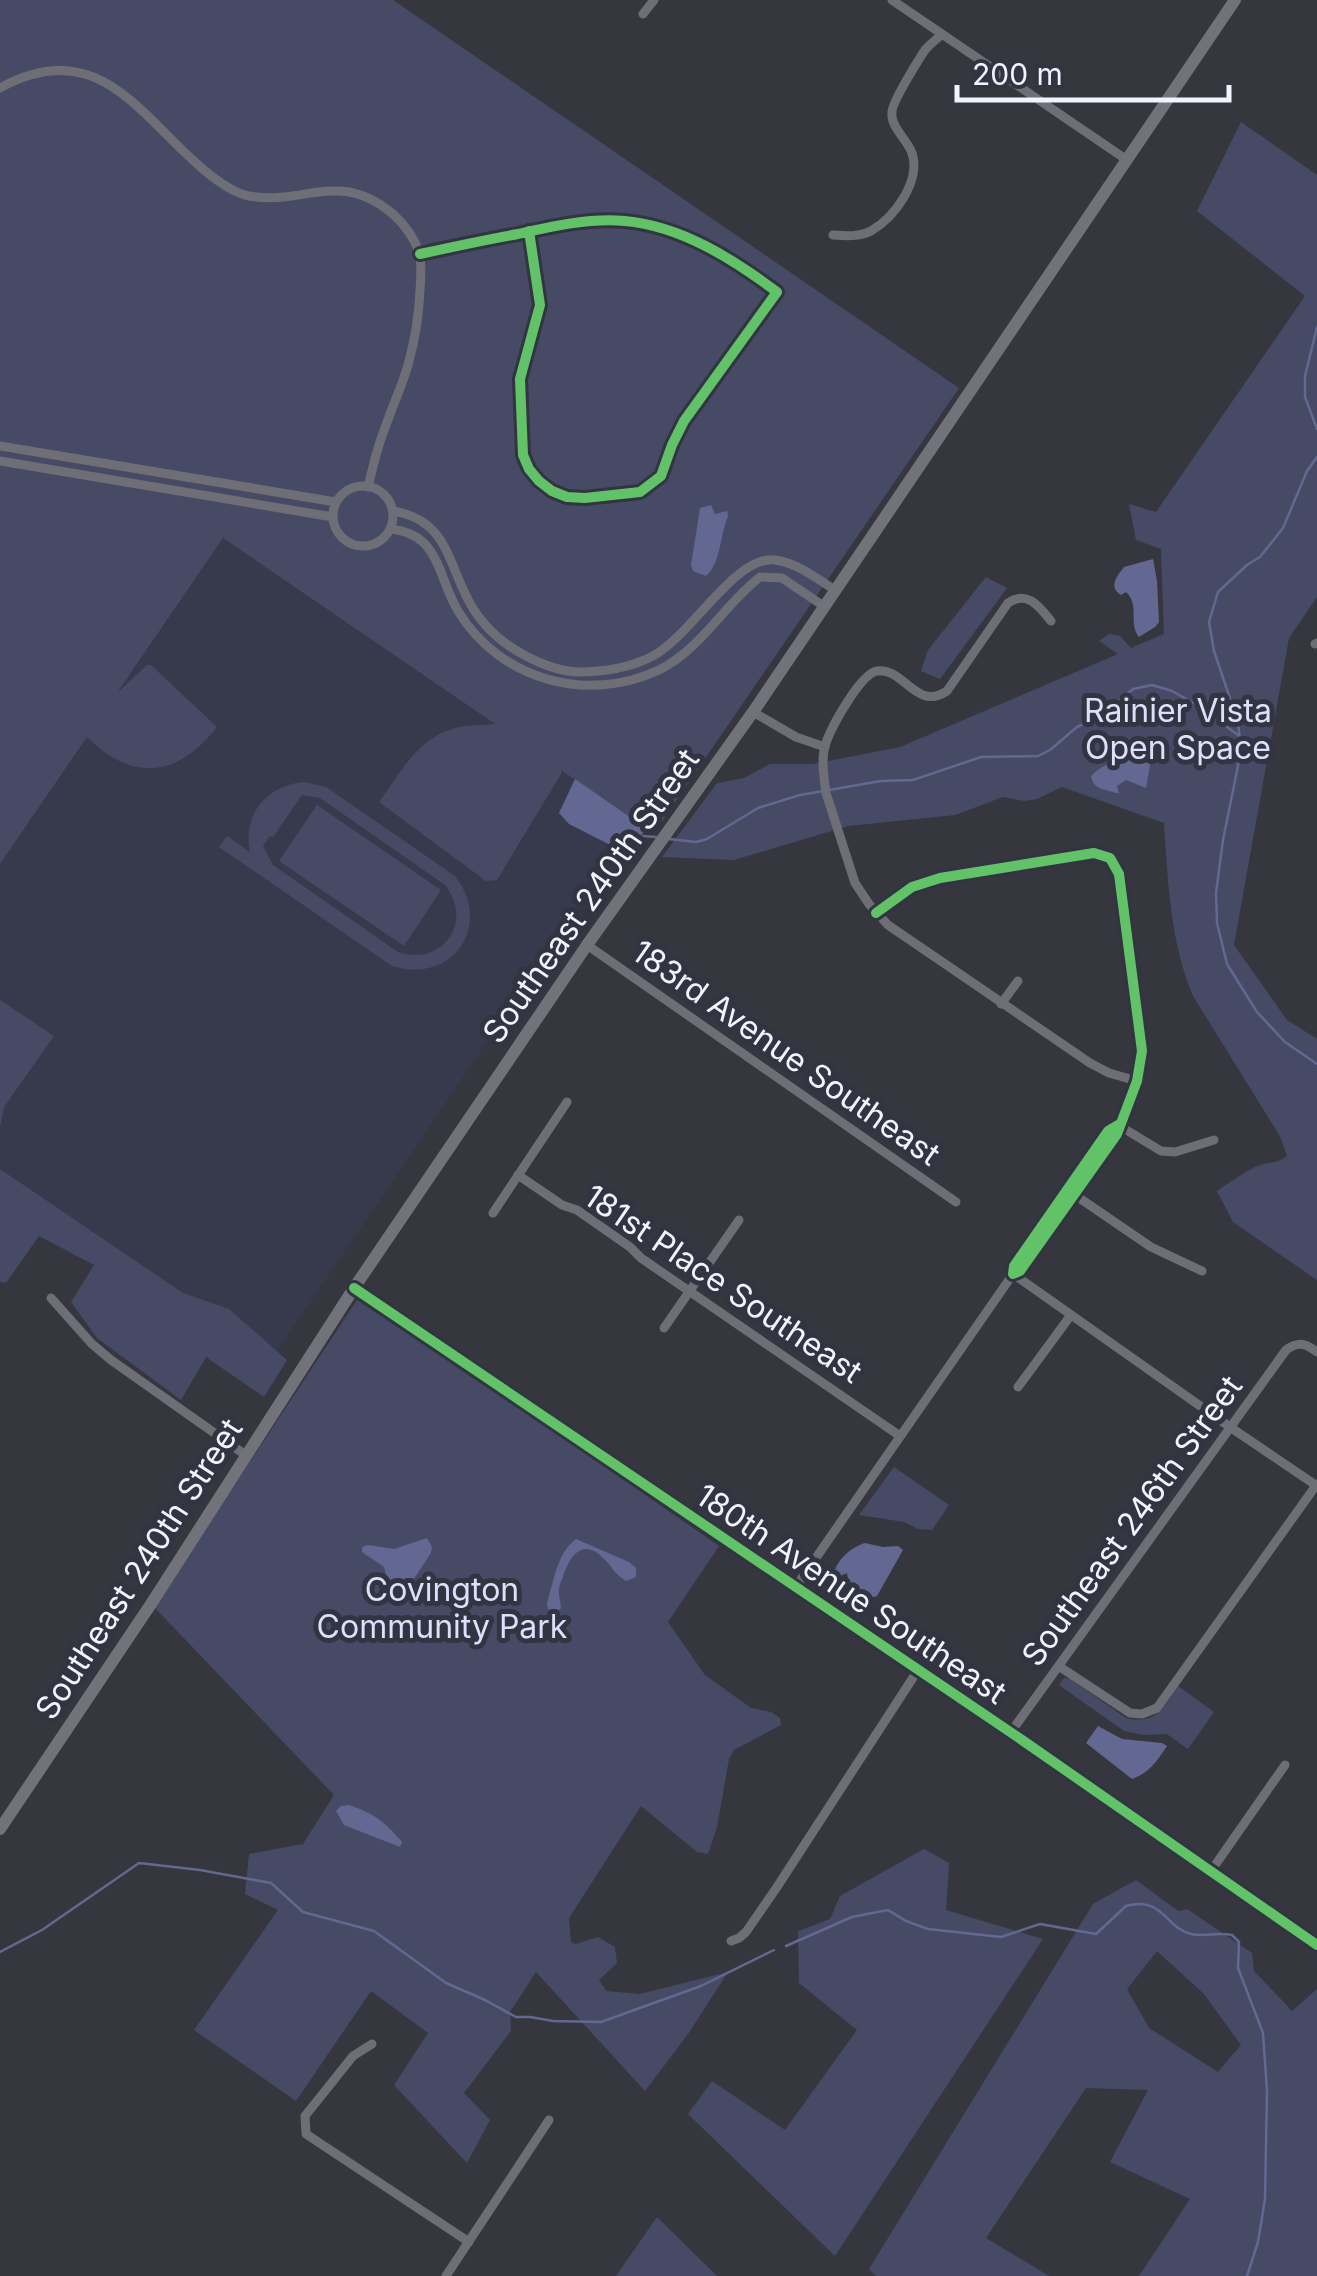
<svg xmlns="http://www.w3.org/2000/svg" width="1317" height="2276" font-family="Inter,sans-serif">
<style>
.built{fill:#373a4c}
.green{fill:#464a65;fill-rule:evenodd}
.water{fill:#626891}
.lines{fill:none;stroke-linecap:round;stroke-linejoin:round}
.stream{stroke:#626891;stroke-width:2.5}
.street{stroke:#6e6f76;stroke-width:9}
.secondary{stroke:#71727a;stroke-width:12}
.cycleway-casing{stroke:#323442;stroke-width:16}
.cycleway{stroke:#61c268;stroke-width:10}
.labels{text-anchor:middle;stroke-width:10;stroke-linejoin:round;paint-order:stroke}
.park-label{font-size:32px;fill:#dbe1fd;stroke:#323442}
.street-label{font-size:32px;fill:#f2f4fd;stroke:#323442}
</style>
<rect width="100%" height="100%" fill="#36373e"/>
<path class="built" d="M223,538L637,821L273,1357L0,1177V864Z"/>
<g class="green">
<path d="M0,0H393L959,388L654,833L561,770V774L497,880L486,881L379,802C399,775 416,741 449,730C464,724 481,726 495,724L223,538L117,693L147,665H151L217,727C178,777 133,783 87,737L0,864Z"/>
<path d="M1241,122L1317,175V597L1289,638L1234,945L1287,1020L1317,1039V1280L1233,1222L1217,1191C1229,1183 1241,1174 1255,1167C1266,1162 1277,1164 1287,1156L1281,1138L1193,996C1170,941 1168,882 1164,823L1062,787L1037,799L1024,801L1003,797L955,815L848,826L734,860L662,857L717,783L744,778L770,764H813L900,747L1118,654L1099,641L1109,634L1120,636L1131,648L1164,634L1161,549L1136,540L1129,504L1156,512L1305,296L1197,211Z"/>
<path d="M986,577L1007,588L940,679L921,671L928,650Z"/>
<path d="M304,782L326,787L455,876C494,925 452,985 392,966L219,847L227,836L250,852C242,815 267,785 304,782ZM302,795L320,798L445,885C474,921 443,967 398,952L273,865L263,846L270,836L273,837Z"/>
<path d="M317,805L441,890L404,946L279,861Z"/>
<path d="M0,1000L54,1036L4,1107L0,1127Z"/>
<path d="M0,1169L183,1293L229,1309L287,1360L264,1397L206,1357L181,1400L97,1338L71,1302L94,1265L39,1236L6,1283L0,1282Z"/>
<path d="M357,1300L496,1391L719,1546L668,1622L705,1675L751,1708L771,1712L780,1718L781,1725L734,1750L729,1759L717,1827L708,1854L697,1852L641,1806L569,1918L571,1942L576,1944L598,1937L615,1947L617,1963L599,1980L606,1991L640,1994L728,1972L688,2034L645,2091L536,1972L510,2012L511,2031L464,2093L490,2120L467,2163L394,2085L428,2033L371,1991L296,2101L194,2030L278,1910L245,1894L249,1854L303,1844L334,1795L154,1607Z"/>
<path d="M894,1467L949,1505L932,1530L918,1529L904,1522L859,1515Z"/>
<path d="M1064,1678L1070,1679L1126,1718C1157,1725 1163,1708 1178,1686L1214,1712L1188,1749L1167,1734L1144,1735L1124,1731L1059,1685Z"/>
<path d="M924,1849L949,1863L946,1910L1043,1939L835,2256L688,2114L712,2081L785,2130L857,2030L799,1983L798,1931L830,1919L840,1896Z"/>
<path d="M1136,1880L1178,1911L1187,1909L1252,1953L1254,1971L1292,2011L1317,1989V2276H1139L1190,2199L1110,2162L1148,2090L1086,2088L986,2238L1049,2276H876L869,2269L1093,1904ZM1157,1951L1204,1994L1241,2045L1218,2072L1149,2028L1127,1989Z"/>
<path d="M657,2217L717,2276H616Z"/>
</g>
<g class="water">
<path d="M711,505L715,514L727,511L728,516C720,535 721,563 706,576L693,571L691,565L700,508Z"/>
<path d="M1153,559L1157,581L1159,622L1155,627L1139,637C1128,623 1140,605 1126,592L1121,595C1108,587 1117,576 1124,567Z"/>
<path d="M1142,750L1148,752L1150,765L1146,788L1126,780L1117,786L1119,793H1116C1105,789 1093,790 1091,776C1103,763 1125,757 1142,750Z"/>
<path d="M575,779L646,828L630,853H626L569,824L559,813Z"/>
<path d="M427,1538L432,1547L431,1553L407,1589L400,1592L389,1587L384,1567L362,1552V1547L368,1545L394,1549Z"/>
<path d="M576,1539L629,1562L636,1568V1577L626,1581C613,1573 613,1567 603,1558C582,1537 569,1557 563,1577C561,1581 558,1588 559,1593C559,1598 561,1603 561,1609L552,1612L548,1609L547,1603C554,1581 557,1553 576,1539Z"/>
<path d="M865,1543L883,1547L898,1546L903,1550L877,1596C867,1600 859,1589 849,1586L847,1573L838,1577L834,1573C837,1560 851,1547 865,1543Z"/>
<path d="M1098,1726L1122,1739L1162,1743L1167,1746C1157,1761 1149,1773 1132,1779L1086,1743Z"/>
<path d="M349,1805C375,1814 384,1821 402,1842L400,1847L344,1825L336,1811L341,1806Z"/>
</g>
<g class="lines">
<g class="stream">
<path d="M1317,327L1305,376V397L1317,429"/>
<path d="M1317,457L1307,471L1283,528L1260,557L1247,565L1218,592L1209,622L1214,651L1238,722L1241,751L1223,840L1216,893L1217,923L1227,964L1257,1012L1285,1042L1317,1064"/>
<path d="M643,836L656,837"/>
<path d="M669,839L696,842L707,839L758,808L800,795L881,781L913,780L981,757L1038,756L1050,750L1077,727L1098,717L1133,689L1152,685L1172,691L1197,705L1238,735"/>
<path d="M786,1946L852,1917L888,1910L906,1921L928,1929L1001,1937L1040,1924L1096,1934L1126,1906C1164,1896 1165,1928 1191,1934C1204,1937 1218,1932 1232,1935L1239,1942L1238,1968L1263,2033L1267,2091L1265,2199L1258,2242L1247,2276"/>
<path d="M0,1952L42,1930L139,1863L200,1870L271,1883L303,1912L374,1931L446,1983L485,2000L516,2017H530L553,2021L601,2022L701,1986L774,1950"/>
</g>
<g class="street">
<path d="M892,0L1127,160"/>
<path d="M643,14L654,0"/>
<path d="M0,88C98,34 140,116 204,170C216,180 233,193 249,196C305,206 340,168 394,215C405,225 414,238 419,252C422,264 421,278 420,290C419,315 415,340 408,365C402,386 392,407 385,428C377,447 373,467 368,487"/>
<path d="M833,235C845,236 860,237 871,231C895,217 921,181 912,153C907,139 890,127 892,112C892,102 919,59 925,50C930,44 937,39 942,34"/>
<path d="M420,254C452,247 485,240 518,234C553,226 589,218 625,221C681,226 733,259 777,292L684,421L672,445L661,476L640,492L585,498L567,497L552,491L539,481L529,469L523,455L520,379L540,305L529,231"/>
<path d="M0,446L336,502"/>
<path d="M0,461L333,517"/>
<circle cx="363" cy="516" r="30"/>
<path d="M393,511C449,520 447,564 471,605C484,628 503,644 526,656C541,664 559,671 577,672C602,672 629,668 651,657C691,637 734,556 774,560C796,562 818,579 836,591"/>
<path d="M391,529C441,535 437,576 458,611C500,680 587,704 659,670C701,649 724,605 760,577L782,578L825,607"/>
<path d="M1051,621C1039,606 1027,590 1008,603L947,691C916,712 904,667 877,671C860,674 830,729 825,746C821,760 824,778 826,793L855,883L869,904L888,925L1090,1063L1109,1073L1137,1081"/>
<path d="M1315,644L1317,643"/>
<path d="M753,712L796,737L825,747"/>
<path d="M876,913L912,887L940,878L1094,853L1110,858L1119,874L1142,1051L1137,1081L1117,1134L1020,1271L1013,1274L1014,1266L1108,1131L1118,1125"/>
<path d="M587,945L956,1202"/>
<path d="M1001,1004L1018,981"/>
<path d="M1118,1125L1161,1151L1175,1152L1214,1140"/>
<path d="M518,1175L562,1205L577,1210L630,1247L641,1258L900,1436"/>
<path d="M1072,1193L1151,1247L1202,1271"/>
<path d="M493,1213L567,1102"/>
<path d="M51,1298L92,1344L111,1360L247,1456"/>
<path d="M664,1328L739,1220"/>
<path d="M1018,1387L1071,1315"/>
<path d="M795,1588L1013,1274L1230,1427L1317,1486"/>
<path d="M1060,1667L1130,1713L1142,1714L1157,1708L1317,1484"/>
<path d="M1011,1732L1286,1350C1298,1341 1305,1343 1317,1352"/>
<path d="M1211,1871L1285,1765"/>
<path d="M731,1941L739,1938L746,1932L777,1887L918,1670"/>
<path d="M372,2044L353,2056L305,2116L306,2134L469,2242"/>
<path d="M446,2276L549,2120"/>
</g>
<g class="secondary">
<path d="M354,1288L1022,1740L1317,1945"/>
<path d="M0,1829L151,1604L354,1288L587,945L753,712L1235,0"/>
</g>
<g class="cycleway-casing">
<g id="cycleway">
<path d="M420,254C452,247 485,240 518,234C553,226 589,218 625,221C681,226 733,259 777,292L684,421L672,445L661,476L640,492L585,498L567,497L552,491L539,481L529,469L523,455L520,379L540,305L529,231"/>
<path d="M876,913L912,887L940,878L1094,853L1110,858L1119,874L1142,1051L1137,1081L1117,1134L1020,1271L1013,1274L1014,1266L1108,1131L1118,1125"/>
<path d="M354,1288L1022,1740L1317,1945"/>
</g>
</g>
<use href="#cycleway" class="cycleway"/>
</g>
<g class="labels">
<g class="park-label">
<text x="1178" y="722">Rainier Vista<tspan x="1178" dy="37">Open Space</tspan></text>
<text x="442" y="1601">Covington<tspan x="442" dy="37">Community Park</tspan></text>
</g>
<g class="street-label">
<text transform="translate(591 896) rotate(-55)" y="11">Southeast 240th Street</text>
<text transform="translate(786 1053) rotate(35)" y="11">183rd Avenue Southeast</text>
<text transform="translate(723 1284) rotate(34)" y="11">181st Place Southeast</text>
<text transform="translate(1132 1521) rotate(-54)" y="11">Southeast 246th Street</text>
<text transform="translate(139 1569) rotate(-57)" y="11">Southeast 240th Street</text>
<text transform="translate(851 1594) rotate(34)" y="11">180th Avenue Southeast</text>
</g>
</g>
<path d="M957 85v15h272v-15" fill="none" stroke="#f2f4fd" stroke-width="5"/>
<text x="972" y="85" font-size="30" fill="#f2f4fd" stroke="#323442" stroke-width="8" paint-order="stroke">200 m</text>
</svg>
